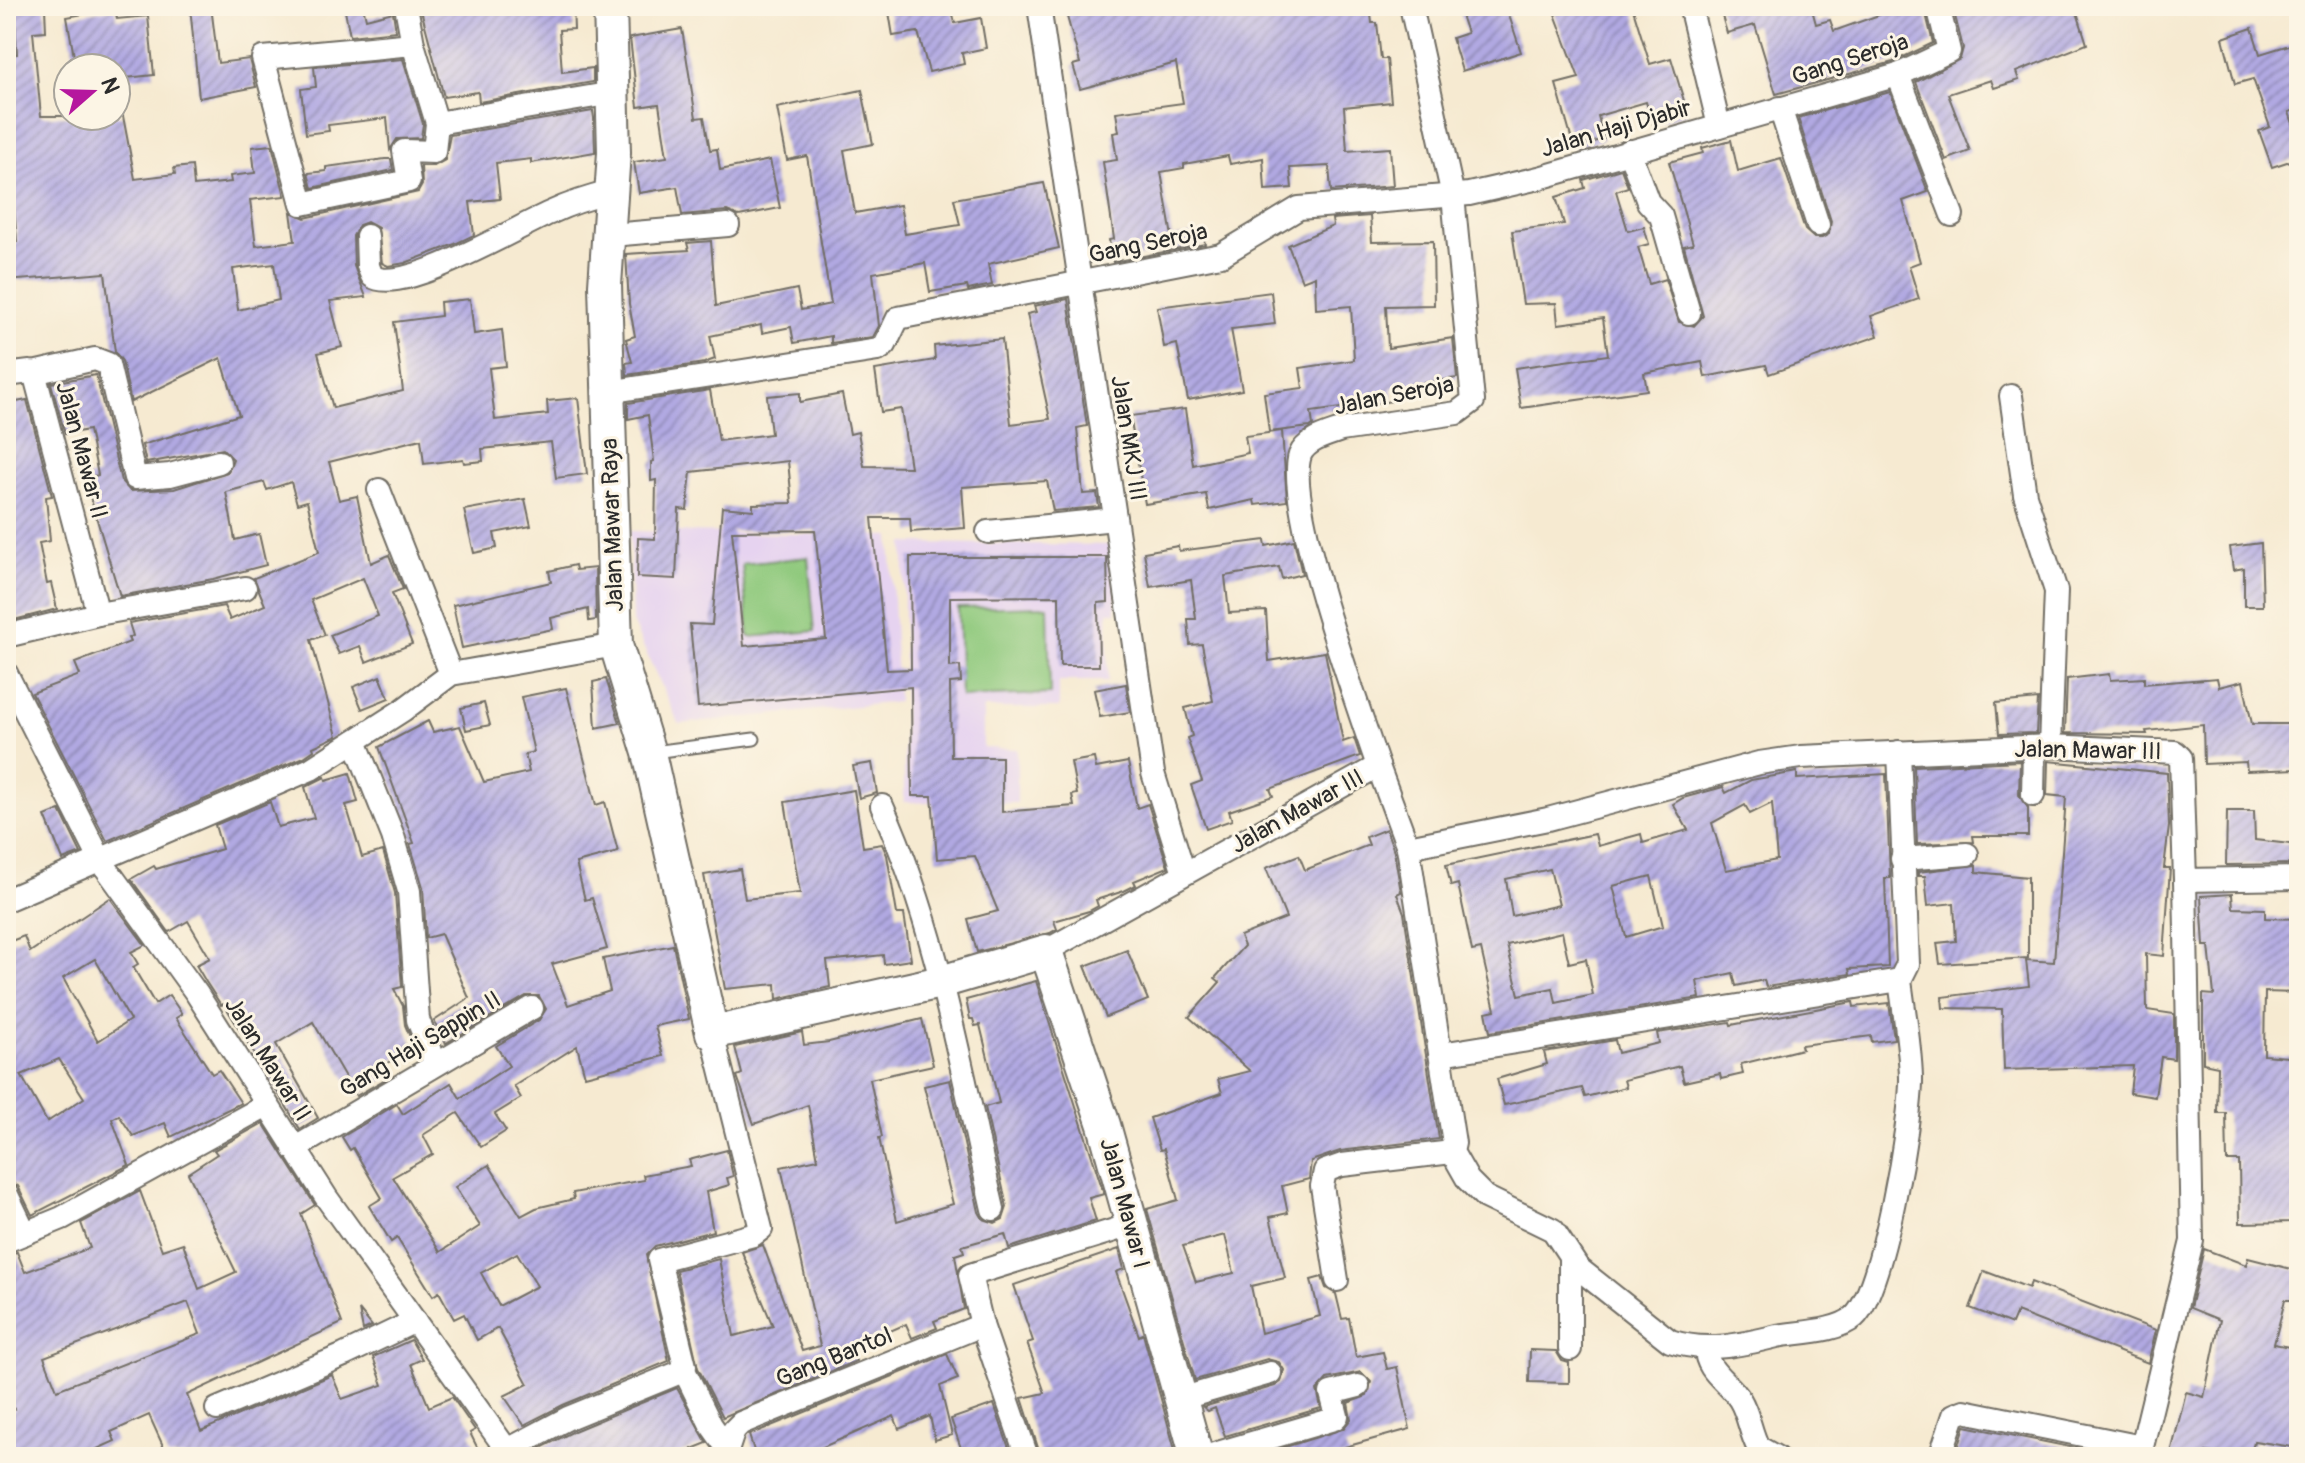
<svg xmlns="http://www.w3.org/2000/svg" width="2305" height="1463" font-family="Pangolin,sans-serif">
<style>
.built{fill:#e6d3f0}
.green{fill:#8fc97d;stroke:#5d7a54;stroke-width:2}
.building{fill:url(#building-hatch);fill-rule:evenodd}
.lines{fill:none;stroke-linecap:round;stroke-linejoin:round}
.lane-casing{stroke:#726e65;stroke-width:15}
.street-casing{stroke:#726e65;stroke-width:26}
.secondary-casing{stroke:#726e65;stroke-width:36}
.lane{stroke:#fff;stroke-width:11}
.street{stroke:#fff;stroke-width:22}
.secondary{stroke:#fff;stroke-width:32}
.labels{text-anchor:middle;stroke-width:6;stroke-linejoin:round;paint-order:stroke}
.street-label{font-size:24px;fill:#2b2b2b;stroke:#fcf5e5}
</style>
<defs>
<pattern id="building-hatch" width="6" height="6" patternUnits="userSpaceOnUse" patternTransform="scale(2)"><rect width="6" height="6" fill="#b1a9e2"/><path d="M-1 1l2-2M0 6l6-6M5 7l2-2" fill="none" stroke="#908ab7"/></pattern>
</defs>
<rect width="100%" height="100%" fill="#fcf5e5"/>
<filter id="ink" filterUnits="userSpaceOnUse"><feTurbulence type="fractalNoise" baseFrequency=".0125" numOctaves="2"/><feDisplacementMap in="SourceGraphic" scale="16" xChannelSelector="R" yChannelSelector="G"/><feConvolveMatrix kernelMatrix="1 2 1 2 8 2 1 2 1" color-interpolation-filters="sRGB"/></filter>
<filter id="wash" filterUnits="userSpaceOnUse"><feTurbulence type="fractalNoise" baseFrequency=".006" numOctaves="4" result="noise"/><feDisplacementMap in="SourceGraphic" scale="32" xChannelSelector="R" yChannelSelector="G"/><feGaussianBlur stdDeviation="1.8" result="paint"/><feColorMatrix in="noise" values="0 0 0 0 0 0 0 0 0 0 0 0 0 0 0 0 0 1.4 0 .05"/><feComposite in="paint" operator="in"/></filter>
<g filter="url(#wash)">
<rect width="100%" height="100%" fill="#f6ead1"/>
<g class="built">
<path d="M630,531L890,536L898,702L679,724L632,622Z"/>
<path d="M904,543L1116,545V612H1108V681H1059V708H983V748L1017,749V803L904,802Z"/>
</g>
<g class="green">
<path d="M808,557L815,631L749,637L742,564Z"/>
<path d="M1048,606L1050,694L961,697L958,608Z"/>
</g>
<g id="blocks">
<g class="building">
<path d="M14,6L45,8L46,31L33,32L41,116H123L135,179L175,174L174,168L192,166L194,186L231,182L230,176L255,173L252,147L272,145L285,196L250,200L256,246L295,241L291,212L305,218L418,192L422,185L421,166H434L445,160L450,135L593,111L594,118L595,152L531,163V159L496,163L500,199L470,202L474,235L455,244L405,263L388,266L382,263L378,228L367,222L359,225L353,236L354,266L366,297L330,301L342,347L318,353L333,408L403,391L394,322L441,316L440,302L470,299L474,334L502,330L506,366L489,368L495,420L548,414L547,401L578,398L587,474L556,478L551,442L482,449L483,461L464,463L463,459L424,464L421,439L329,462L339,500L357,496L371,563L389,555L403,589L392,593L412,644L366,662L360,646L339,654L330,635L378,616L363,578L311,600L325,635L311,640L337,736L313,747L314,750L304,757L107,841L32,693L80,675L75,663L130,642L128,638L133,636L129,623L224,606L230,620L265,605L254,578L319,552L307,501L297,504L291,482L267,490L264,482L226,492L235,540L259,534L266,565L213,579L120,596L89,493L87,478L98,475L89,430L65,434L51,383L96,375L121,481L130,491L174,489L228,472L233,459L223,449L146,463L142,445L239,415L221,358L131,402L122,361L115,352L105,273L6,281V243L17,242L6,121V55L17,54ZM274,264L279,300L238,310L233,269Z"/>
<path d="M190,6H211L218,63L249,59L256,87L199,98Z"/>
<path d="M344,6H363L366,19L393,12L396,31L350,36Z"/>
<path d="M420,6H573L574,29L559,30L562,72L593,68V82L479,102L478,92L444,97Z"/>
<path d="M888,6H951L955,23L981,18L986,48L962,53L964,64L929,72L918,32L893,36Z"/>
<path d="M1064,6H1370L1372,23H1377L1381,59H1387L1391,102L1344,107L1347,151L1390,148L1393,186L1331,191L1329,166L1290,168L1292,188L1265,190L1263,158L1230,164L1228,156L1184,164V168L1161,172L1172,237L1202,232L1205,244L1113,262L1109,240L1114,239L1103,162L1117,160L1113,133L1119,132L1116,112L1183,103L1176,63L1080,89L1073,65L1080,63Z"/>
<path d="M1458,6H1506L1521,52L1462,71L1452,38L1467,33Z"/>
<path d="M1552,6H1632L1650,64L1671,58L1688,114L1653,124L1646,102L1598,116L1604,139L1574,148L1556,84L1579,78Z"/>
<path d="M1719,6H1811L1816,24L1830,20L1834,31L1904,6H1924L1933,43L1893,62L1776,94L1755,25L1727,33Z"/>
<path d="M1960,6H2075L2087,44L2016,72L2019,80L1994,88L1991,80L1948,94L1970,151L1946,160L1916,82L1960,59L1963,48L1953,8Z"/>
<path d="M115,8L117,19L148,16L154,75L116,79V68H76L67,17Z"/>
<path d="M2252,28L2260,54L2299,42V109L2289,112L2299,141V158L2272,167L2259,131L2270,127L2253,79L2235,84L2223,38Z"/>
<path d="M682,29L696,118L704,117L710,150L717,149L720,170L770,160L780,208L739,216L727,211L682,215L677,187L639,193L634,162L667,157L659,104L638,107L630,38Z"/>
<path d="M403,59L423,124L421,138L397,139L390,150L387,118L328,125L329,131L306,134L301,89L316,87L314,67Z"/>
<path d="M862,90L873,144L844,150L855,213L900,205L905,234L960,225L954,199L1044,183L1059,248L988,264L992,285L968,290L967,286L930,292L925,263L873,273L879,326L873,337L831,343V336L794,343L791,327L762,333L761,325L710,336L715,359L704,363L627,375L626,363L632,362L626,339L635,336L629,304L626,254L689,250L687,243L711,241L716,306L797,289L801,310L831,304L807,156L787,160L777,108Z"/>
<path d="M1890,92L1928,192L1903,201L1920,262L1909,266L1919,299L1871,316L1878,336L1769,374L1766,365L1705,377L1702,362L1644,373L1647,390L1521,408L1515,368L1608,355L1603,318L1558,324L1556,303L1523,304L1512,231L1564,224L1556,197L1585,188L1583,180L1621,169L1628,187L1616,191L1628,231L1644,227L1649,244L1638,247L1649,284L1665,279L1679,322L1694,326L1703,316L1684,246L1693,244L1669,162L1703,153L1702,148L1731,140L1738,171L1781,158L1805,230L1814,238H1822L1829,234L1831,221L1798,118Z"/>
<path d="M385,159H391L393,170L312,188L308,173L326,171V167Z"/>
<path d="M1370,216L1372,242L1433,241L1434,305L1386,306L1388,348L1453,338L1457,378L1391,388L1393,401L1311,412L1313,425L1310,427L1269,432L1264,393L1303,388L1300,368L1354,360L1351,306L1316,309L1315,276L1302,281L1288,245L1333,226L1332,219Z"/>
<path d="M1271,292L1275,324L1231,329L1242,390L1188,400L1177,344L1164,347L1157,307Z"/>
<path d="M1068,299L1087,426L1077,428L1083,494L1097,493L1099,507L1053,511L1047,481L962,487L965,528L911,532L910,518H872L887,670L911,669L910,557H1107L1108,602L1098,603L1099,666H1060L1059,596L950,597V667L960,666L961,682L950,683L951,757H1002V812L1074,806L1072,795L1077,794L1071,762L1094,758L1096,768L1128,762L1137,808L1148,804L1168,867L1134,881L1136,885L1124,891L1096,900L1098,906L1089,911L1054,921L1057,929L1050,933L977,952L968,919L998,911L975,856L937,859L932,796H912L911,687L698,707L690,624L712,625L722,507L753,510V504L792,503L788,461L691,472L687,510L679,509L676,579L637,577L638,538L655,539L656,480L651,481V462L654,461L648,415L628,419V403L710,390L719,441L771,434L767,396L800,393V402L842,394L850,434L858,432L864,466L910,467L901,409L881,412L875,370L935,360L934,346L1002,339L1011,424L1050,419L1027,314L1036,312L1034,306ZM815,530L826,639L744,646L732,531Z"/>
<path d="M27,400L52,496L46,497L50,541L39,543L47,584L51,583L57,609L14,620L6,583V404Z"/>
<path d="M1185,409L1193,465L1248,453L1245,436L1282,431L1287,501L1255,505L1254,500L1209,510L1206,494L1145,504L1130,416Z"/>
<path d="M525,499L531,526L494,533L497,548L474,553L464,510Z"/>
<path d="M1265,540L1266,546L1294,540L1302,574L1282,579L1279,567L1225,576L1229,613L1266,611L1269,661L1325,652L1343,742L1354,738L1360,756L1270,789L1273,796L1229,811L1232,820L1206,829L1191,785L1202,781L1187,738L1192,736L1185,708L1213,701L1202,644L1190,645L1188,619H1196L1191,580L1150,587L1144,552L1178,546L1179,551Z"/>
<path d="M2261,543L2263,606H2244V568L2233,570L2230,547Z"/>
<path d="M575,565L576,570L595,568L596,620L589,621L588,609L551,618L553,629L462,648L453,605L551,582L549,571Z"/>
<path d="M2109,674L2110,680L2144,678V684L2217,678L2219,687L2243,681L2252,724H2299V769L2247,771L2246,762L2204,764L2203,725L2146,731L2147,734L2065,733L2067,679Z"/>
<path d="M380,676L389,698L362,709L353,687Z"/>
<path d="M606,679L620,723L596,728L593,682Z"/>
<path d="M1126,684L1130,712L1100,717L1094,690Z"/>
<path d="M566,688L596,805L605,802L618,852L576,863L585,900L592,898L607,949L552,964L568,1005L610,991L603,959L673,945L689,1019L655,1026L663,1056L585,1076L577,1046L514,1086L521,1098L495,1114L506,1131L481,1147L458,1113L423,1135L433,1154L393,1177L440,1252L480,1226L455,1187L489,1165L521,1216L536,1208L574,1199L573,1193L644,1180L643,1175L691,1166L689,1160L727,1150L733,1176L727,1178L729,1185L706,1192L713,1231L655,1246L646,1255L669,1361L563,1405L524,1425L504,1396L528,1384L498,1328L477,1340L464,1314L454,1319L439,1292L433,1296L397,1238L391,1242L369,1206L382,1198L353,1148L350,1150L342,1137L397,1104L403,1114L451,1083L460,1098L509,1066L496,1046L539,1020L546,1009L539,996H526L446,1043L434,1021L469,998L441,934L426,938L423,887L410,844L414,843L379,747L428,721L433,732L460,726L484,782L529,772L525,754L534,752L521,697ZM517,1253L537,1286L499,1306L481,1273Z"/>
<path d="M2038,699L2036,733L1999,734L1996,703Z"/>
<path d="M484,703L490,725L466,730L461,708Z"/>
<path d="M2020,761L2019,795L2028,808V836H1973L1974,842L1917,844L1914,766Z"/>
<path d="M2048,761L2167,773L2169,826L2164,868H2170L2164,956L2146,954L2147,1010L2174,1014V1059L2161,1057L2155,1097L2130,1093L2133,1066L2004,1070L2002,1009L1943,1008L1942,997L2029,986L2026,960L2054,962L2066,797L2047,795Z"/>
<path d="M872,763L877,793L859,798L853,766Z"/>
<path d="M1797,772V779L1886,774L1890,878H1885L1888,967L1849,969L1850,974L1766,987L1764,980L1736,986L1733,973L1697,981L1700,998L1490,1032L1486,1012L1495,1010L1481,949L1472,951L1458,884L1451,886L1446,865L1595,834L1598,846L1641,834L1643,843L1688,830L1673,804L1683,798L1723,787L1726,793L1751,780ZM1772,803L1777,860L1726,870L1712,823L1745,805L1750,814ZM1550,869L1559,905L1512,916L1506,879ZM1651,876L1663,926L1626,937L1613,886ZM1562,932L1569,963L1586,959L1593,995L1556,1003L1553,988L1519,995L1507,945Z"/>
<path d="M350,773L358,802L346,805L362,857L383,851L395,893L402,987L394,989L403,1006L405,1025L414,1046L381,1067L387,1078L356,1096L313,1022L276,1044L318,1118L300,1129L224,1004L221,1005L206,982L196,965L210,958L188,921L169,932L131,879L154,866L156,869L222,849L215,825L270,802L278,827L314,818L305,787L325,777L326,780Z"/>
<path d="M854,790L863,847L882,844L887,855L897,914H904L911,960L884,964L883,955L827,961L830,987L777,999L776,984L725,989L704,875L740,869L745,899L800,893L785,802Z"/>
<path d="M60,810L81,853L63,860L45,816Z"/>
<path d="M2227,811H2254L2255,840L2299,845V864L2226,865Z"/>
<path d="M1386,829L1394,851L1401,892L1397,894L1404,913L1439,1139L1340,1151L1311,1161L1309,1179L1282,1186L1288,1213L1270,1217L1285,1278L1251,1286L1261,1333L1320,1316L1311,1280L1322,1277L1326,1288L1336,1294L1342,1319L1349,1318L1356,1357L1383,1352L1387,1369L1397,1367L1410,1429L1345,1447L1349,1457H1254L1343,1429L1351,1419L1348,1403L1367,1396L1371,1382L1361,1372L1327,1379L1317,1390L1321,1408L1225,1436L1215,1408L1208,1411L1203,1407L1275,1386L1281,1382L1284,1370L1279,1362L1267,1359L1195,1380L1147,1209L1178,1200L1164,1149L1160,1150L1150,1118L1222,1093L1218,1079L1250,1071L1189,1017L1220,982L1215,978L1244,946L1240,936L1286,918L1266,868L1299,855L1305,870L1369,845L1366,837ZM1225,1235L1234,1273L1196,1282L1183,1246Z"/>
<path d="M1976,865V872L2028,877V958L1940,964L1937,943L1956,941L1954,903L1928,906L1925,876H1918V872Z"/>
<path d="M2232,894L2233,908L2265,909V918L2299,919V993L2265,992L2264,1055L2299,1058L2297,1222L2240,1223L2239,1161H2227L2226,1113H2217L2218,1066L2203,1063V994L2214,995L2209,946H2204L2201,896Z"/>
<path d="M110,898L145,945L131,952L138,964L133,967L155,1004L169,995L182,1014L176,1018L212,1074L219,1070L241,1103L171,1137L165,1123L133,1136L119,1115L112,1119L129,1165L32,1215L18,1186L6,1179V943L24,936L30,952ZM95,959L130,1020L98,1041L63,978ZM59,1059L84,1098L47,1122L21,1075Z"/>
<path d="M1127,950L1148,1000L1106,1017L1085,966Z"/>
<path d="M1036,981L1104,1194L1089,1198L1096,1221L1009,1248L1005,1234L962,1246L964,1252L955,1255L964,1309L934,1321L937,1328L912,1338L906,1324L851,1348L856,1361L723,1417L698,1368L676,1270L719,1259L734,1336L773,1326L742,1252L763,1245L802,1351L820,1346L781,1167L818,1159L808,1105L754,1124L737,1076L742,1074L735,1047L802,1032L804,1045L829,1042L922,1019L933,1065L870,1079L882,1137L879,1138L897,1221L953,1204L924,1086L950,1080L979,1212L983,1219L995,1223L1003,1219L1007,1207L985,1107L999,1103L980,1025L975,1026L973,1019H970L966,1000Z"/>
<path d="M1853,1002L1854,1007L1889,1003L1894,1039L1872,1042L1871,1036L1801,1045L1802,1049L1741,1064L1743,1074L1721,1079L1720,1074L1684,1082L1680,1066L1624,1080L1626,1087L1585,1097L1582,1088L1504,1105L1497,1079L1547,1064L1544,1052L1615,1040L1618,1053L1659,1043L1657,1033L1730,1022L1731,1025Z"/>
<path d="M263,1123L315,1205L301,1214L342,1323L187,1395L201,1431L332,1375L342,1399L383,1385L373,1357L411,1340L422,1359L411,1364L429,1407L452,1397L475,1430L470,1433L482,1457H168L149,1415L111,1432L115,1441L97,1449L100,1457H6V1412L14,1409L6,1394V1255L17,1252L25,1272L90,1248L81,1223L140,1191L162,1250L183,1243L199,1289L236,1272L188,1173L217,1154L214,1150ZM188,1302L200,1334L57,1390L44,1357Z"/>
<path d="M1119,1249L1124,1269L1116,1272L1139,1336L1143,1334L1177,1457H1041L1022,1398L1045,1393L1027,1343L1033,1341L1014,1285Z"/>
<path d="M2204,1249L2246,1265L2248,1258L2299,1271V1300H2285L2274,1344L2299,1349V1448L2254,1441L2250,1457L2206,1452V1457H2170L2186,1392L2204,1397L2220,1320L2190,1308Z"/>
<path d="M1984,1271L2029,1288L2031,1282L2156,1330L2148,1363L2017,1312L2012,1324L1970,1308Z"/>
<path d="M359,1310L372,1326L363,1330Z"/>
<path d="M1530,1350L1556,1351L1562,1361L1569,1363V1383L1529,1382Z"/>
<path d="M947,1354L958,1379L940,1386L952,1435L935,1440L930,1416L899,1429L894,1416L800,1457H756L749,1435Z"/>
<path d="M677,1388L707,1443L672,1457H542L539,1449L574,1431Z"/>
<path d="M994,1404L1012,1457H964L951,1419Z"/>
<path d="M1965,1426L2080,1449L2079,1457H1955Z"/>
</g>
</g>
</g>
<g filter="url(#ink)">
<use href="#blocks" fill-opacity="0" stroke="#726e65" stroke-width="2"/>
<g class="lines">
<g class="lane-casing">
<path id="lane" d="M653,752L754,739"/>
</g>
<g class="street-casing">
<g id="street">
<path d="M406,6L413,44"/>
<path d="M1039,6L1153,773L1184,873"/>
<path d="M1690,6L1719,126"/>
<path d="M1898,75L1952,215"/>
<path d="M1780,108L1818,225"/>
<path d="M437,123L413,44L263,58L302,204L409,181L404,151L434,152L437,123L613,93"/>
<path d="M1629,151L1648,202L1661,216L1689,313"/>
<path d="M611,235L728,225"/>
<path d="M367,236L368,266L372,276C401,297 520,225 552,212C571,203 591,197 611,192"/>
<path d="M33,373L95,359L108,364L135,478L170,475L219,462"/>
<path d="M6,375L30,372L35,376L98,614"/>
<path d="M608,392L878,350L885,345L898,318L1221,255L1299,208L1469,194L1539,178L1898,75L1949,51L1938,6"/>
<path d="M2011,396L2025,495L2056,591L2050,746"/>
<path d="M379,490L451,674"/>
<path d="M988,532L1115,519"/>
<path d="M6,636L98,614L245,588"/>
<path d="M6,673L101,861L197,994L326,1197L512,1457"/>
<path d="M355,741L393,836L409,891L418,1020L436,1064"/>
<path d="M1378,766C1359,709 1284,504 1300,455C1306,440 1327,435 1341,430L1457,413L1473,401L1453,196L1411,6"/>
<path d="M2033,795L2034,747"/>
<path d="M882,806C939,932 962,1075 993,1209"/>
<path d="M1408,847L1454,1143L1452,1152L1468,1180L1485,1197L1553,1230L1578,1268L1670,1341C1706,1353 1741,1345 1777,1336C1799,1332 1837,1332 1854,1317C1882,1293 1912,1118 1911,1077C1910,1045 1904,1012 1900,980"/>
<path d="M1902,859L1967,854"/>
<path d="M6,900L311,769L403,710L451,674L616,645"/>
<path d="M1046,951L1378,766L1408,847L1548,819L1759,763L1801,757L2050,746L2175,752L2181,758L2185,880L2299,878"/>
<path d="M1441,1054L1900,980L1908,964L1899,752"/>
<path d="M294,1149L532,1008"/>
<path d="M6,1193L25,1233"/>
<path d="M6,1241L62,1218L265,1106"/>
<path d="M1570,1259V1349"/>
<path d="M1337,1280L1322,1186L1325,1171L1342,1165L1452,1152"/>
<path d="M1706,1348C1705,1371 1729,1382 1740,1400C1749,1415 1750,1432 1758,1447L1776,1457"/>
<path d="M684,1370L711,1425L728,1449"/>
<path d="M1180,1399L1270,1373"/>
<path d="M217,1409L344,1355L415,1321"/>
<path d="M496,1456L568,1418L683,1371L685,1366L659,1260L753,1235L761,1229L712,1033"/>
<path d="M725,1457L734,1430L741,1423L982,1325"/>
<path d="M1027,1457L982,1325L970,1275L1131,1225"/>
<path d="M1204,1457L1334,1419L1337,1416L1331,1393L1358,1386"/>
<path d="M1940,1457L1954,1415L1964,1411L2142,1447L2192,1241L2185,880"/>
</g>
</g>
<g class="secondary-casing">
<path id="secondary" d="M610,6L614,152L605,285L616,645L649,753L712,1033L941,982L1046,951L1104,1125L1197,1457"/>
</g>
<use href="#lane" class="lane"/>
<use href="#street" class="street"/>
<use href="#secondary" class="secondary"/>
</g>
</g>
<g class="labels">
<g class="street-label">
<text transform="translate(1850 59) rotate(-18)" y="8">Gang Seroja</text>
<text transform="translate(1616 128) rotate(-16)" y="8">Jalan Haji Djabir</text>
<text transform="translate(1148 243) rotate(-12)" y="8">Gang Seroja</text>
<text transform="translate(1394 395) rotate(-11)" y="8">Jalan Seroja</text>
<text transform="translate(1129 438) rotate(81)" y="8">Jalan MKJ III</text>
<text transform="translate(82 450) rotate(75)" y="8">Jalan Mawar II</text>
<text transform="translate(612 525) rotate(-92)" y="8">Jalan Mawar Raya</text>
<text transform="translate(2088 750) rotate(1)" y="8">Jalan Mawar III</text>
<text transform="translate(1297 811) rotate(-29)" y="8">Jalan Mawar III</text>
<text transform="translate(420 1044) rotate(-31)" y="8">Gang Haji Sappin II</text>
<text transform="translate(268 1059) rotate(58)" y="8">Jalan Mawar II</text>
<text transform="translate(1125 1203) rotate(75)" y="8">Jalan Mawar I</text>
<text transform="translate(834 1357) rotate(-22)" y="8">Gang Bantol</text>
</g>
</g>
<rect width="2305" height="1463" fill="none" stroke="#fcf5e5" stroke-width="32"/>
<g transform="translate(92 92) rotate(70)"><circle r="38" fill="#fcf5e5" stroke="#a8a49b" stroke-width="2"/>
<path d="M0-6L14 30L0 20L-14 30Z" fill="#b5179e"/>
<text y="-12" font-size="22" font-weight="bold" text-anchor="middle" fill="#2b2b2b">N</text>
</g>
</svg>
